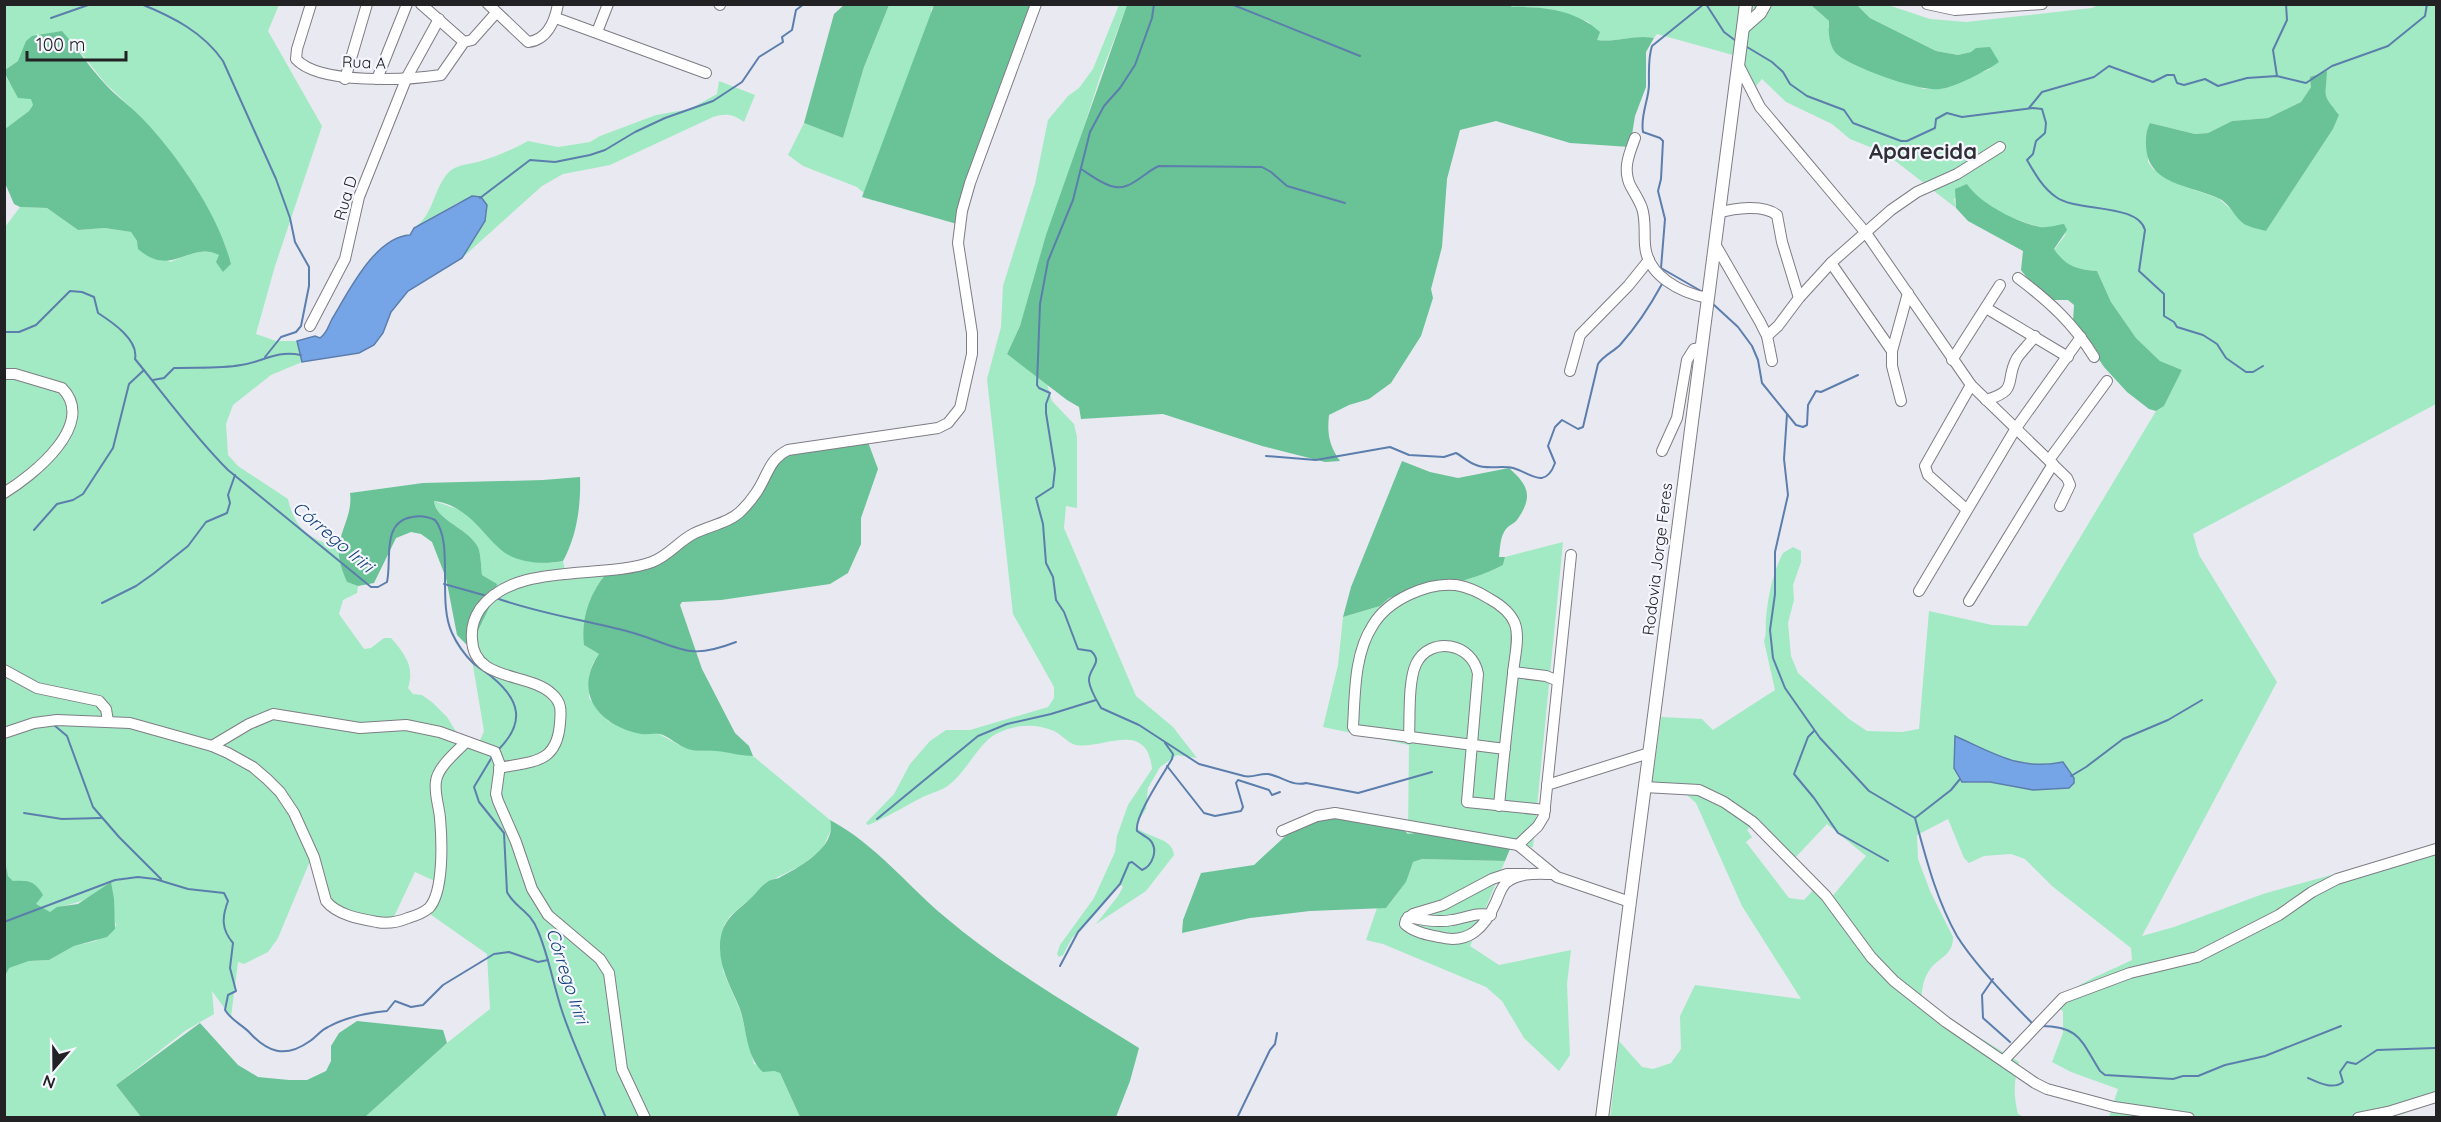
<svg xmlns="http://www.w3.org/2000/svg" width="2441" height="1122" font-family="Quicksand,sans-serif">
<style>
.green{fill:#a2eac3;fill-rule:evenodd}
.forest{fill:#69c396}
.water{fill:#75a5e7;stroke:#5c7ead;stroke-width:1.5}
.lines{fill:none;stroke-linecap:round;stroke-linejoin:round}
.stream{stroke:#5c7ead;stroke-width:2}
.minor-casing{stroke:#7e7d86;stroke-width:12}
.major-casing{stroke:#7e7d86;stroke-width:14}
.minor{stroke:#fff;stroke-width:10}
.major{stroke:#fff;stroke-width:12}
.labels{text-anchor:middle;stroke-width:4.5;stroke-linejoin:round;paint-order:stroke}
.street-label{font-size:16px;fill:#222225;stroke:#f6f6fe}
.water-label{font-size:18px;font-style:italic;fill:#12417c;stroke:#f6f6fe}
.district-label{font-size:22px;font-weight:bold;fill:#302f37;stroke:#f6f6fe}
</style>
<rect width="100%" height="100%" fill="#e9e9f2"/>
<g class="green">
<path d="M2100,4L2436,5V404L2193,534L2199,555L2277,682L2142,936L2174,927L2263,894L2436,846V1099L2424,1101L2404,1114L2383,1117H2109L2118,1089L2071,1072L2052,1062L2063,1033V1011L2053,1006C2074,983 2104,974 2132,960L2131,948L2052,886L2025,859L2011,854L1984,856L1969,863L1964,858L1948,819L1917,835L1918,859L1930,891L1953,937C1953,955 1941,956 1931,968C1923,978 1922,989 1921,1001L2019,1062C2014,1081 2013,1094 2018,1114L2024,1117L1610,1118L1619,1041L1642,1067L1653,1069L1671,1063L1681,1049L1680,1016L1695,985L1801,999L1742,906L1696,803L1679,788L1651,789L1661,717L1702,719L1713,730L1775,690L1764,641C1767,633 1765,626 1766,618C1768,596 1773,572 1783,553L1793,547L1801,551V562L1793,585L1794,600L1788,623L1791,656L1798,673L1849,719L1867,731L1902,732L1919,729L1929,611L1992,625L2027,626L2156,411L2164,406L2182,370L2160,361L2136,338L2111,302L2097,271C2078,270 2065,266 2054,250L2066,234C2033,225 1986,215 1967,184L1954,199L1956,208L1885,153L1850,139L1832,124L1786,102L1762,79L1751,92L1741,78L1753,5H1811L1829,21L1828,27L1856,65L1924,89H1941L1990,69L1971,52L1958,55L1936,51L1870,18L1857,5H1888L1930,19L1966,22L2092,8ZM2327,72L2325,97L2329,106L2339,115L2333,129L2266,231L2236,214L2218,198L2180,185L2153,169L2148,162L2150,123L2195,134L2208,133L2232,121L2268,118L2301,102L2311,87L2314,75ZM2008,759C2028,765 2042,766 2063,762L2069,788L2033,790L1990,782L1968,783L1959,779L1954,768ZM1758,820L1793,860L1827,824L1866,856L1830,899L1817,886L1804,900L1789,898L1746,842L1752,837L1747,830Z"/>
<path d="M5,5H279L268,31L322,126L275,266L256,334L276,341H297L302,362L271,375L233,405L226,424L228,455L238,466L288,499C295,530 310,539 339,548L340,561L347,582L358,586L357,593L343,600L339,614L364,649L371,648L384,638H391C405,654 415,667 408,688L413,694L422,695L433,703L447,717L460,738L478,745L484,731L470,648L483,621L496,584L482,575C481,567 481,554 478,547C467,527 436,521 434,501L463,511L502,551L551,563L563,561L566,574L605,575C588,596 584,618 584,645L599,654L593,663L589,676V698L608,721L641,734H659L679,745L699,751L714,750L753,756L830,820L832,827L822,850L800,866L766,883L751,898L730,916L724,925L723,971L740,1010L754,1064L780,1073L800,1117H365L447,1043L490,1009L487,954L427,912L439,883L415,872L391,923L337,913L310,861L278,938L268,952L244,964L238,962L231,1017L212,991L214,1014L185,1031L116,1085L141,1117H5L4,976L8,968L29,961L49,960L74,946L96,941L116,926L114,915L88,898C75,905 61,904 50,912L40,909L8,876L5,860V227L20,207L47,208L78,230L105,228L131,232L137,241L170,262C186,256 202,247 219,255L223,272L231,264L224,243L187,174L141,117L105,83L77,48L18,61L5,70Z"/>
<path d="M889,5H935L931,9L932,25L912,71L873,201L857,187L803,166L788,155L804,123L843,138L864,67Z"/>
<path d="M1119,5H1127L1100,77L1020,326L1007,354L1047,384L1052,401L1074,424L1077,437V508L1066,506L1064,528L1136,696L1173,727L1197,758L1177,755L1160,767L1148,788L1146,809L1139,820L1137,828C1149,838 1173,838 1174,855L1146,891L1096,924L1118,896L1123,887L1120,884L1093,917L1072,938L1063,955L1059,957L1057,954L1060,945L1094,898L1115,852L1117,836L1128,805L1152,769C1147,716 1097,753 1073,744C1066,741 1061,734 1054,731C1035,723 1015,724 996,734C979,743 966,772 950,784C942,791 930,793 921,798C903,807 886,818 868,825L866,823L894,794L910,764L930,741L946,730H970L1048,707L1054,698V687L1013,614L987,379L1001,327L1003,286L1035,184L1048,120L1068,96L1079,88L1093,69Z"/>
<path d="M1510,5H1740L1733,55L1657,34L1654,38C1634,34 1616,43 1596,40L1589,22C1562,12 1541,6 1512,7Z"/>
<path d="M4,74C10,85 19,95 32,99L33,105L29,111L5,129Z"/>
<path d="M719,81L755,95L744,122C733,114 726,113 713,117L610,165L563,174L542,186L462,258L478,234L487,213L459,202L414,228C435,214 433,187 450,171C458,164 472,164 481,161C498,156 513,149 528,141L558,147L590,142L600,136L656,115L690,109L717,94Z"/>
<path d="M1563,542L1533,847L1510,849L1445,829L1408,834L1409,745L1323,727L1338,665L1343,617L1380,606L1389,598C1427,589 1469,583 1503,565L1505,557Z"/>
<path d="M1422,859L1505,861L1470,946L1499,965L1571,950L1567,984L1570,1055L1559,1071L1524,1038L1502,1001L1486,987L1383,944L1366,940L1377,908H1386L1406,882L1412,862Z"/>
</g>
<g class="forest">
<path d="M844,5H889L864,67L843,138L804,123L834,14Z"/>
<path d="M934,5H1033L957,224L862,197Z"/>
<path d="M1127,5H1510L1512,7C1542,6 1577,10 1600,32L1597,40C1616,43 1634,34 1654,38L1646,52V87L1635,116L1630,147L1570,143L1496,121L1460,130L1447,179L1442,247L1431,289L1433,298L1421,336L1391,383L1369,399L1349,405L1329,415C1327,434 1329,445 1340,461L1325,462L1262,446L1163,414L1081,419L1079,407L1067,400L1007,354L1020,326L1046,235Z"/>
<path d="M1811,5H1857L1870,18L1936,51L1958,55L1971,52L1976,48L1990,47L1999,62C1986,71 1956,87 1940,89C1920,92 1854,68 1838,55C1829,48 1828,32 1829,21Z"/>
<path d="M62,31C77,48 90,68 106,85C116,96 129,105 140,116C176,153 218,213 231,264L223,272L216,262L219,255C189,240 173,279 138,249L137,241L131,232L105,228L78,230L47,208L20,207L14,204L5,183V129L29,111L33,105L31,99L18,98L5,74V70L18,61L26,41L32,36Z"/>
<path d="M2327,71C2326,100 2321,92 2339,115L2333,129L2266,231C2259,229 2249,227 2244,224C2234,217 2230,203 2218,198C2190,185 2147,185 2146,145C2146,137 2146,131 2150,123L2195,134L2208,133L2232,121L2268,118L2301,102L2311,87L2310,77Z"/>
<path d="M1967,184C1979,203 2018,223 2040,227C2048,228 2057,225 2064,224L2067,230L2054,249C2065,266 2078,270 2097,271L2111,302L2136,338L2160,361L2182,370L2164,406L2156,411L2149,409L2127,392L2104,367L2073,321L2074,305L2068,300H2051L2034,287L2021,270L2023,251L1968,221L1956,208L1955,189Z"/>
<path d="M868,442L878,469L861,518V544L848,573L830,584L721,600L682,602L680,605L702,669L735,733L749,746L753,756C740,756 729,752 716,751C706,750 698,752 688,749C679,746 668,736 660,734C654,733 647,735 641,734C600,726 572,694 599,654L584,645C581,619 589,595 605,575L629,572L685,538L742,512L781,453Z"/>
<path d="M1402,461L1430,472L1458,478L1509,468C1528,485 1534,496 1517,520C1514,524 1509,525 1506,529C1500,536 1500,549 1499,557H1505L1503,565C1469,583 1427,589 1389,598L1380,606L1343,617L1351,587Z"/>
<path d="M580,477C581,505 577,536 563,561C544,565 515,563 500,549C478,529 466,505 434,501C436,521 467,527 478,547C481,554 481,567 482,575L497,584L494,597L470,648L457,635L446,578L432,542L421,534L411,532L396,538L374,583L358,586L347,582C343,572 338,561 339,549C340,529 353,514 350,493L423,483L543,480Z"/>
<path d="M1341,808L1397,823L1408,834L1445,829L1510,849L1505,861L1422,859L1413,862L1406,882L1386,908L1310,911L1250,918L1182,933L1183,920L1201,873L1254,865L1294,828L1329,810Z"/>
<path d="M830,820C875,844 907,885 945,917C1004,967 1073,1007 1139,1048L1130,1081L1116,1117H800L780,1073L774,1071L763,1072C746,1057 747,1030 740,1009C732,989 720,970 720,948C720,919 736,913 753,896C757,892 761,886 766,883C769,880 775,879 779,878C798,868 838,847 830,820Z"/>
<path d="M5,860L8,876L13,881C29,880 35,881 43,895L36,904L50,912L57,907L78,904L111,882L114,899L115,929L107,937L74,946L49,960L29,961L9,968L5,976Z"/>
<path d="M357,1021L443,1030L447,1043L365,1117H141L116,1085L200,1023L238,1065L258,1077L289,1080H307L326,1071L331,1061V1046L339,1033Z"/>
</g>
<g class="water">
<path d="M472,196L481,197L487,205L485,221L462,258L408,291L391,312L383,333L374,345L359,353L302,362L297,341L315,336L320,338C328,332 328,326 332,319C349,291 375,237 410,235L414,228Z"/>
<path d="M1955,736C1994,753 2019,771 2063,762L2074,778V783L2069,788L2033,790L1990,782H1962L1954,768Z"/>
</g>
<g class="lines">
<g class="stream">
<path d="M141,4C173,17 203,32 223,61L276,179L290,218L295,242L309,267V286L301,326L296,332L281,337L265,357"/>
<path d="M1154,4L1152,18L1135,65L1120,88L1104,106L1090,132L1073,200L1048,261L1040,304L1037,385L1039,388L1050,393L1046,404V413L1055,469L1053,487L1036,498L1043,524L1046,563L1053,577L1056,600L1064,612L1078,649L1091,651C1104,663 1088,668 1089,681C1090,690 1097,701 1101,708L1139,725L1199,764L1244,776C1253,778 1260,773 1268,774C1281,776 1293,787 1306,783L1358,793L1432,772"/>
<path d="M1231,4L1360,56"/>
<path d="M1706,4L1724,32L1736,41"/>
<path d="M51,18L91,4"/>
<path d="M1747,47L1772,62L1783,72L1790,84L1807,96L1844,110L1853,123L1901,141H1907L1935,128L1936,119L1947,113L1962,117L2033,108L2042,109L2046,123L2045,133L2036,141L2033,154L2027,160C2035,174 2043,188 2056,197C2076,212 2138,203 2145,230L2139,271L2164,294V316L2174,322L2177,327L2203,335L2217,344L2226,358L2246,372H2253L2263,366"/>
<path d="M2277,76L2273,50L2287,20L2286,4"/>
<path d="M2029,108L2042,92L2094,77L2109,66L2153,82L2167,75H2174L2177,83L2184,85L2205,79L2218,86L2247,78L2277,76L2306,83L2332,66L2388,46L2425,16L2427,4"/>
<path d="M1081,169C1092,176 1112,192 1126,186C1138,182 1147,171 1159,166L1262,167L1271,172L1287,186L1345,203"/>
<path d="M480,198L530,160L555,162L590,155L605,150L635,132L665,118L713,101L742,82L759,57L783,42L782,37L792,30L796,10L804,4"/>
<path d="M1701,291L1661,268L1665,219L1658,191L1661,179L1663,141L1660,138L1643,132C1640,115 1649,100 1649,84C1649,71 1648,58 1652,46L1704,4"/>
<path d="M1713,304L1738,327L1752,346L1758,360L1762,383L1796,425L1803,427L1807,425L1808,405L1816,391L1821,392L1858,375"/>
<path d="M4,332H19L36,325L70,291L82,292L94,297L98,313C112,322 139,340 135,359C166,397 194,436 228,470L371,587H378L387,582C392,560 381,522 412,517C421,515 427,516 435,520C454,542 437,602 452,633C457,644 465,655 473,663C479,668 486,672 492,677C521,701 525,723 498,750"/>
<path d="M153,380L164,378L174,368C197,367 219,369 241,365C264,362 274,350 301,355"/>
<path d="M1787,414L1784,459L1788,495L1775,552V594L1770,630L1773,658L1785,688L1820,738L1869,791L1915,818C1926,858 1936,899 1957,936C1975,965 2009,1000 2033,1024"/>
<path d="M1266,456L1316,460L1390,447L1409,455L1444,457L1456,453C1462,456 1469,463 1476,465C1487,470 1501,465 1513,468C1529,472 1545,491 1555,463L1548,446L1555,427L1562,420L1578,429L1583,427L1598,364C1604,355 1613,352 1620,345C1637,326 1650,306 1662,284"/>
<path d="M34,530L57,504L73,500L83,494L113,448L129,384L144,370"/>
<path d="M444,584L487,596"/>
<path d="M496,598C540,614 585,620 630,632C647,636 676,650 691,651C705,653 723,647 736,642"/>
<path d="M102,603L136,586L153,574L188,546L206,522L227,513L230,503L228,495L235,475"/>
<path d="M54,725L67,736L93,807L119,837L161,879"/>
<path d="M1814,731L1808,737L1794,774L1814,798L1838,833L1888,861"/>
<path d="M492,757L474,787L479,802L504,833L507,892C515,908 530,910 538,931C549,957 553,984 562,1011C574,1047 591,1082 606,1118"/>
<path d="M1167,766L1204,813L1215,816L1241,811L1243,807L1236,783L1238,780L1269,790L1272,795L1280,792"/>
<path d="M2071,776L2086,767L2123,739L2168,720L2202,700"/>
<path d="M24,813L62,819L101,818"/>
<path d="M1915,818L1951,790L1960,779"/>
<path d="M877,819L978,736L1007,724L1051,714L1096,700"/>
<path d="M4,922L115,880L138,877L155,879L188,889L224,893L228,901C222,917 221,929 233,943L230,968L236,991L228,995L225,1010C231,1020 241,1024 249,1032C267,1052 285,1059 310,1041C316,1037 321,1030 328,1027C346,1017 366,1013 387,1011L395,1001L411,1007L423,1005L443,985L494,954L509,952L538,962L548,960"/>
<path d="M1060,966L1078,932L1120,884L1129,863L1132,862L1142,870C1152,866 1159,850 1150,840C1147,837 1141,834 1137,831C1134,817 1164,773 1172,759L1173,754L1165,743"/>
<path d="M1993,979L1982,995L1983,1018L2010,1042"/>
<path d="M2041,1026C2080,1026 2081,1041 2100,1071L2105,1075L2173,1079L2183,1076H2198L2225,1065L2265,1056L2341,1026"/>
<path d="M2436,1046V1065"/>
<path d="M2308,1078C2319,1083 2333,1090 2343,1082L2340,1072L2347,1062L2356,1064L2377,1050L2435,1048"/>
<path d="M1237,1118L1270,1050L1275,1044L1277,1033"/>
</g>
<g class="minor-casing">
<g id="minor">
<path d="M311,4L297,49L296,59C319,85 408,80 441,75L464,42L472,40L496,13"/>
<path d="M421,4L464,42"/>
<path d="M488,4L528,42C547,40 555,21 558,4"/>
<path d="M719,4L720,5"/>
<path d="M1927,4L1955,10L2042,4"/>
<path d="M556,18L706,73"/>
<path d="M597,32L608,4"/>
<path d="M1738,64L1760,107L1866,233L1971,385L2067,478L2070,485L2060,506"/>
<path d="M345,79L367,4"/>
<path d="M377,79L407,4"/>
<path d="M1635,138C1629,154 1622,170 1631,187C1635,194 1639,200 1642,208C1646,220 1644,232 1645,245C1647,276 1681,293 1708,298"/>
<path d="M1718,213C1735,208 1763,204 1777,215L1782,242L1799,298"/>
<path d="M1715,244L1760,322L1767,336L1772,361"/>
<path d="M1831,263L1892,351V366L1901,401"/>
<path d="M2018,278C2049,301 2074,324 2094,357"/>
<path d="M1986,308L2068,357"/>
<path d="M310,326L345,259L359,197L407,77L439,19"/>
<path d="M1767,336L1778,326L1799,298L1831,263L1891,210L1917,192L1957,174L2000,147"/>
<path d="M1892,351L1908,293"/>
<path d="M1952,360L2000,285"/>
<path d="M1570,371L1580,335L1628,286L1649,260"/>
<path d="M4,374H15L62,388C98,424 32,476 4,493"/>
<path d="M1986,400C2020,390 2004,381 2017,358C2022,351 2030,343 2035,336"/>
<path d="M1662,451L1677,418L1687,360L1694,349L1701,348"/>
<path d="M2049,460L2107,381"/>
<path d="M1966,509L1928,475L1925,466L1971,385"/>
<path d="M1919,591L2016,428L2081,337"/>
<path d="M1969,601L2053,464"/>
<path d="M4,670L37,688L99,701L106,709L108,721"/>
<path d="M1513,672L1546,676L1556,680"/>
<path d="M4,733L34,723L57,720L130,723L212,746L228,753L253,767L267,779L280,792L294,813L314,857L326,901C337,915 360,919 377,922C387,924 398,922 408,918C415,916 423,913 429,908C444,892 442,840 440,818C439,806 434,793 436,781C438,767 456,752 466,742"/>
<path d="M1409,738C1410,718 1408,681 1416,664C1430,635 1473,643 1478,674L1467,802L1545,810"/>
<path d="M212,746L249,724L273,714L360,728L406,725L440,732L495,752L500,765L496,794L498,801L516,842L532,889L548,915L600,959L609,973L622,1069L645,1118"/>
<path d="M499,768C533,761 557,764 560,723C561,711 562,703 552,694C529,672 473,682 472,639C471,628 474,618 480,609C514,561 602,580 652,562C668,556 678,542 693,534C708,526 730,523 742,510C747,505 752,499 756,493C768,476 768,460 788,450L938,428L948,423L960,408L972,354V333L958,243L962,211L970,183L1036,4"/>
<path d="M1547,785L1649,753"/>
<path d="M1644,787L1699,790L1724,802L1753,822L1826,896L1871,957L1894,981L1946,1022L2035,1083L2047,1089L2114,1107L2189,1118"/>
<path d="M1499,806C1503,762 1508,718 1513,674C1514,659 1520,638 1515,624C1511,613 1499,604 1490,599C1479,592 1468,587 1456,585C1427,582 1388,600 1373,625C1354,654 1355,694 1353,727L1355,730L1505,749"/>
<path d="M1282,831L1317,816L1335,813L1518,845L1557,877L1630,902"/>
<path d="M1518,845L1538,826L1544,816L1571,555"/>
<path d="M1526,874H1507L1492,879L1443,905L1413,914L1406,920L1405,924C1413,932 1428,935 1439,937C1469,945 1485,927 1496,902C1499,895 1501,887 1507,882C1520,872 1538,874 1553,874"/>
<path d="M1408,917C1422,920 1438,923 1452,920C1467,918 1475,912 1491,915"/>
<path d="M2004,1060L2063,998L2130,973L2197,957L2279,915L2312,892L2337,879L2436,849"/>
<path d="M2358,1118L2388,1112L2436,1097"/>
</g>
</g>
<g class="major-casing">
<g id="major">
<path d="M1743,28L1760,13L1765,4"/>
<path d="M1602,1118L1746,4"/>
</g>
</g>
<use href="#minor" class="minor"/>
<use href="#major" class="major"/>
</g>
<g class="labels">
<g class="street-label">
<text transform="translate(364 62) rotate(2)" y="6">Rua A</text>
<text transform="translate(345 198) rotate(-73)" y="6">Rua D</text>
<text transform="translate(1657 559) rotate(-83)" y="6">Rodovia Jorge Feres</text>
</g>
<g class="water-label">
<text transform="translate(333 537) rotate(40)" y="6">Córrego Iriri</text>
<text transform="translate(567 976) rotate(72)" y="6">Córrego Iriri</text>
</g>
<g class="district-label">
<text x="1923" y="159">Aparecida</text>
</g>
</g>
<rect width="2441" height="1122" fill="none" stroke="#222225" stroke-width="12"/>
<g transform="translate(54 1068) rotate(200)" stroke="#f6f6fe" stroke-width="4.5" paint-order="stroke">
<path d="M0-4.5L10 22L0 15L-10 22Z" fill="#222225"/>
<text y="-9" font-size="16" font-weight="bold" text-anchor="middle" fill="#222225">N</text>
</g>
<path d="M27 51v9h99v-9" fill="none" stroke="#222225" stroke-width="3"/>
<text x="36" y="51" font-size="18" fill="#222225" stroke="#f6f6fe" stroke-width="4.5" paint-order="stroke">100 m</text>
</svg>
